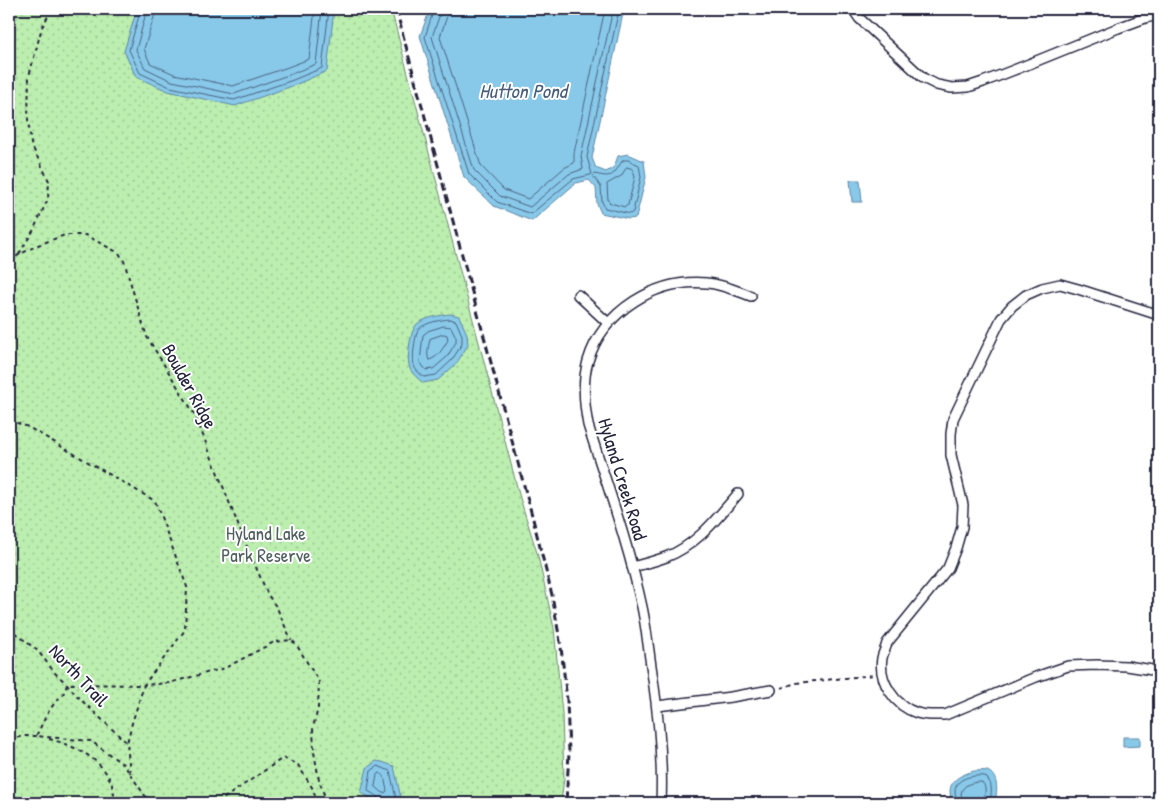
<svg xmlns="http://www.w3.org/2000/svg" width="1168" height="812" font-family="'Patrick Hand',sans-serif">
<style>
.park{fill:url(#park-dots);stroke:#6e8875}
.water{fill:#88c8e9;stroke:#5f86a3}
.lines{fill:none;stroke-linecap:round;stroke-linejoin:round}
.shore{stroke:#4b6481;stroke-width:1}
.minor-casing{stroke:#22223b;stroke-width:12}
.path{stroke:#22223b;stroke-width:2;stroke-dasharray:4 4;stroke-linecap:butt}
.minor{stroke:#fff;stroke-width:9}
.rail{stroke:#22223b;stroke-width:3;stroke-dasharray:8 4;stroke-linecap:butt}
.labels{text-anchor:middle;stroke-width:4;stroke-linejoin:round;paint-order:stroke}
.street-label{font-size:19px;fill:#22223b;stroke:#fff}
.park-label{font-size:19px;fill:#505f5e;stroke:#fff}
.water-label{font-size:20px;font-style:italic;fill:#465c78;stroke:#fff}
</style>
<defs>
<pattern id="park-dots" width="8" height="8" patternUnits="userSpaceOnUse" patternTransform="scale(1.25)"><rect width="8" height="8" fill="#bbeeaf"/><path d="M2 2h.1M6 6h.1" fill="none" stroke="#a0cc97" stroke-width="1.8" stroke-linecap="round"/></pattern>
</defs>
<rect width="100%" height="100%" fill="#fff"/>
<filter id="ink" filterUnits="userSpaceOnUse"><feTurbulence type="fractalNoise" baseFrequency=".02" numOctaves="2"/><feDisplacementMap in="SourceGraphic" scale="10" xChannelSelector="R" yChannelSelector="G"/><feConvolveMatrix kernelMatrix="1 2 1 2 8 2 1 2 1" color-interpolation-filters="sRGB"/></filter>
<g filter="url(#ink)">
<path class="park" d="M9,9H391L520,498L538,556L554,628L562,713L564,778L561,803H9Z"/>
<g class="water">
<path d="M137,9H334L327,71L295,85L235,106L168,91L136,77L124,51Z"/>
<path d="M430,9H624L592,158L596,168L606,172L614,167L618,156L628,154L644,161L646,177L636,218L629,219L601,213L597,204L596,188L589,180L576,183L532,221L494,206L464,177L420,36Z"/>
<path d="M850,180H860L862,202H852Z"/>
<path d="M450,314L459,316L467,334L468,345L456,364L438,380L423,383C418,378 410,373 409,365C407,357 410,330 417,324C424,318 441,315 450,314Z"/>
<path d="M1123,737H1140V746L1123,747Z"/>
<path d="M376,761L382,762L394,766L402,803H375L373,799L361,793L367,768Z"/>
<path d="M974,771C978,771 983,770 987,771C999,775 998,794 994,803H953C944,783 957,776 974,771Z"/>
</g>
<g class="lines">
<g class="shore">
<path d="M141,9L129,50L140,73L170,87L234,100L293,80L322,68L329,9"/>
<path d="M147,9L136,50L145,68L172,81L234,94L291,74L316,64L322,9"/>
<path d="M155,9V14L144,49L150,63L174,74L233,86L288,67L309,59L315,9"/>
<path d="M434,9L425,37L469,174L497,202L531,214L573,179L590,175L592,174L587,157L619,9"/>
<path d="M441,9L440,14L432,37L474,170L500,196L530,207L569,174L583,169L581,156L613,9"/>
<path d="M448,9L447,16L440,37L481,166L504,190L528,199L564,168L574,163V153L605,9"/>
<path d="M623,160H628L639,165L641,177L633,212L630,214L605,208L602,202L601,187L593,176L595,174C615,179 613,174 623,160Z"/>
<path d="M627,167L633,169L635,177L628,205L625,207L610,203L608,201L607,184L621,176Z"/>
<path d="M450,319L456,321L462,335V344L452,360L436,375L424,377C420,374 415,370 414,365C412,359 415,333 419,329C426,322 441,320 450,319Z"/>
<path d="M444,326L451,327L456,337V342L447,357L433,369L426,370L420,362L423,335L428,331Z"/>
<path d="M444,334L447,335L448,340C443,348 438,358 429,360C426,354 429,345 430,339Z"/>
<path d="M379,773L384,776L387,791L385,793H383L375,786L377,775Z"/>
<path d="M379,803L377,796L368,791V789L371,771L378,766L390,771L397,803"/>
<path d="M957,803C957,799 955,796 955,791C956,777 974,775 985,776C994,784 991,793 990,803"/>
<path d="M963,803L961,794L962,790C966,783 975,782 982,782C988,789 984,796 983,803"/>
</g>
<g class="minor-casing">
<g id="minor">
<path d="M853,9L859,18L923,78L937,85L952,88L968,87L983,82L1019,68L1118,28L1145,18L1159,15"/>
<path d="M578,295L608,323"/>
<path d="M1159,315L1078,289L1060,284L1042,288L1026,295L1012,306L1001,319L953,419L951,434V455L963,505L962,527L956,548L948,568L887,643C886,648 883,653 882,658C878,681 895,706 917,713C927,716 935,715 945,715L1036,677L1068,666L1097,665L1127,666L1159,671"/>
<path d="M632,567C644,564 655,561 666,557C697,545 717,518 738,494"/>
<path d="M657,706L731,697L771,690"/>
<path d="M661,803C663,760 659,721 653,679C649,655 647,630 642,607C629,546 607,485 588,425C584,404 582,382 588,361C603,311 656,278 707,283C722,284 737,291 751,296"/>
</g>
</g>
<g class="path">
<path d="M19,254L33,231L48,199L49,181L31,144L28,119L29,76L42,27L52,9"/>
<path d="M9,260L38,245L65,235H85L119,253L124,261L141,318L147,337L195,415L242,535L268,595L277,608L291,640"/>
<path d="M9,420L28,427L155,501L187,587L185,630L144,685L67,684C64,696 61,695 54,704C46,714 42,725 36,736L91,741L124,765L150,803"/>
<path d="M9,628L38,651L55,673L67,684L78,697L127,743"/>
<path d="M781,688L796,683L875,675"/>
<path d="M9,739L24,736H37"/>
<path d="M49,739C80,747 117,766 114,803"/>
<path d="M130,773L127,743L132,723L144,685L169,683L225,668L274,642L291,640L296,644L319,682L318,708L313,728L314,752L319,780L327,803"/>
<path d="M217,803L283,758L298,765L313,789L317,803"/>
</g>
<use href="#minor" class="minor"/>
<path class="rail" d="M396,9L533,519L552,595L561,647L567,700L569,753L566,803"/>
</g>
</g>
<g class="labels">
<g class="street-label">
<text transform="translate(190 386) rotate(61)" y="7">Boulder Ridge</text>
<text transform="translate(623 479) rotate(73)" y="7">Hyland Creek Road</text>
<text transform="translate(79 675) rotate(47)" y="7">North Trail</text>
</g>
<g class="park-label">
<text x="266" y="540">Hyland Lake<tspan x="266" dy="22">Park Reserve</tspan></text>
</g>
<g class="water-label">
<text x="523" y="98">Hutton Pond</text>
</g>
</g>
<rect width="1168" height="812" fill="none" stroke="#fff" stroke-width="30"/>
<rect x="15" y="15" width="1138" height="782" fill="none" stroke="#22223b" stroke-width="2" filter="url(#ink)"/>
</svg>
